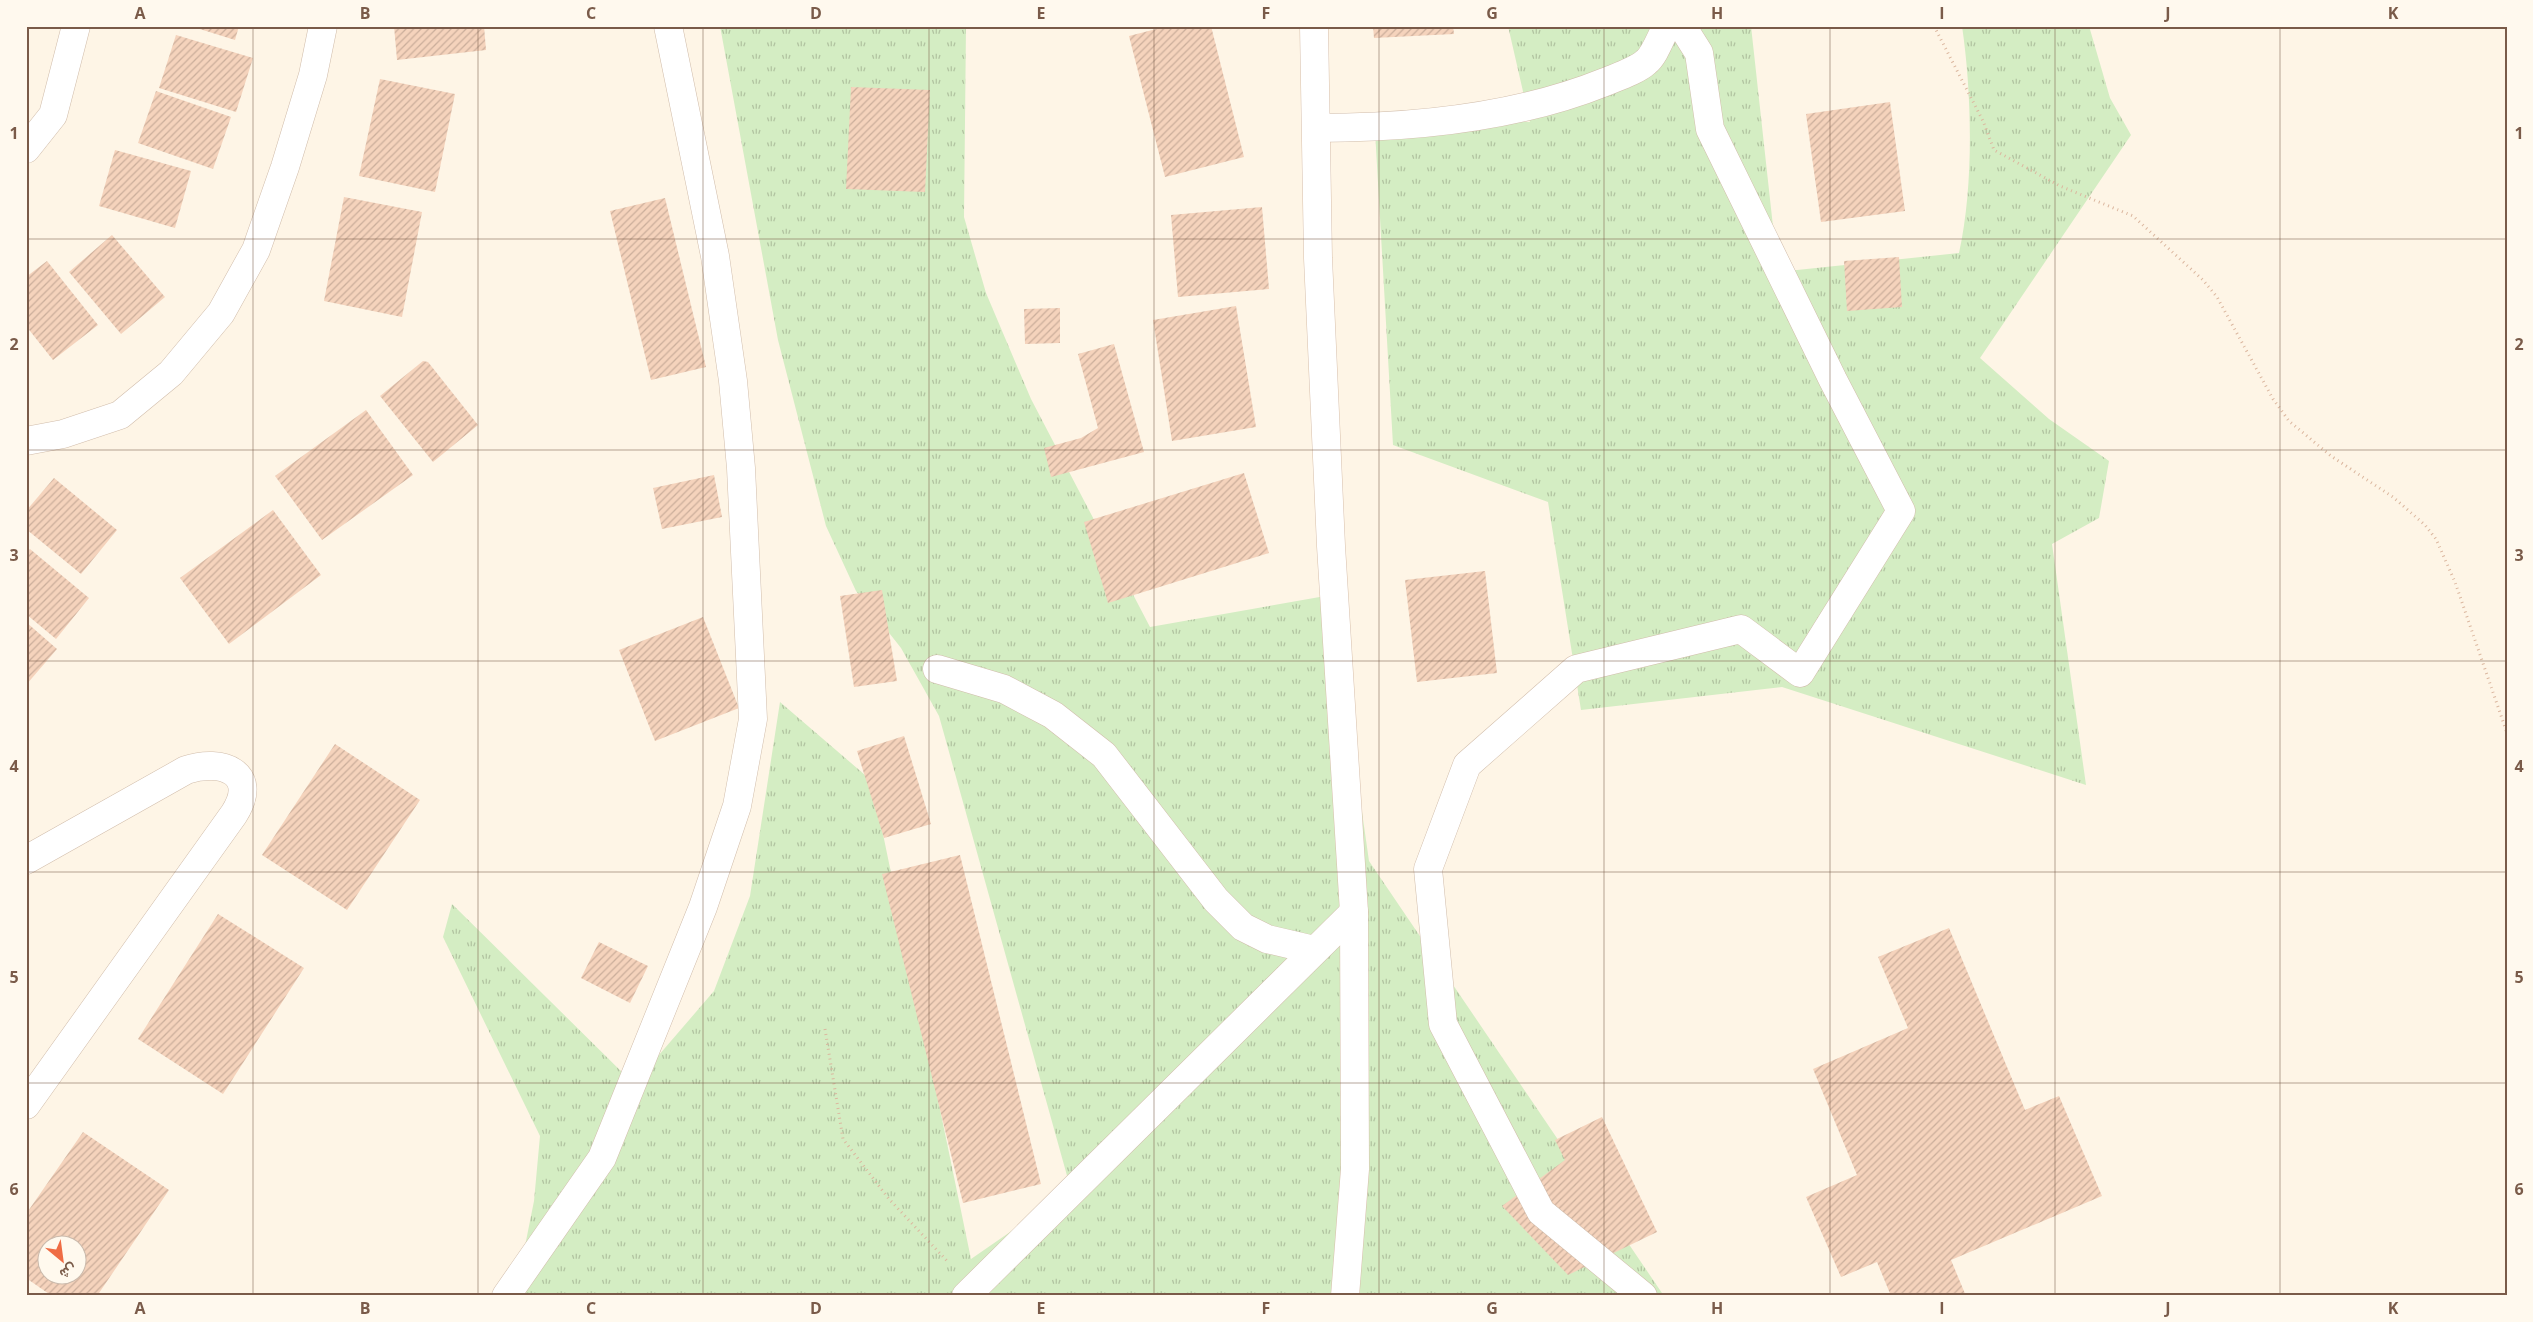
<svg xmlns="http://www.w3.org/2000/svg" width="2533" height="1322" font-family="'Open Sans',Vazirmatn,sans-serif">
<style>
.grass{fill:url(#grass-tufts)}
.building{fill:url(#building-hatch);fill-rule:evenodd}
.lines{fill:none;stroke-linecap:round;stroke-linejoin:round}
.street-casing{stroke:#d1bdab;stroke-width:29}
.secondary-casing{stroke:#d7bfab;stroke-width:29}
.path{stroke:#dbb79f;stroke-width:3;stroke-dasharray:1 4;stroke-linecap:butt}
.street{stroke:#fff;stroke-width:28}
.secondary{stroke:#fff;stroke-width:28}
.grid{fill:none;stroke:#7a5b49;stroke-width:1;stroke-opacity:0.55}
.neatline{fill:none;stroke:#7a5b49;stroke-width:2}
.grid-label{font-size:16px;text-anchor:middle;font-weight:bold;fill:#7a5b49}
</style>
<defs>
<pattern id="grass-tufts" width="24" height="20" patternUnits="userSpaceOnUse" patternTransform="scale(1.25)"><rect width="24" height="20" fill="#d4edc3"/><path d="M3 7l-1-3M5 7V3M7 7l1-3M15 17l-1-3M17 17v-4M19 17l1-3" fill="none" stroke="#b1c3a0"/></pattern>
<pattern id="building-hatch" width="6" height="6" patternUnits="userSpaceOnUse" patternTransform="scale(1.25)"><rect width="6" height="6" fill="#f5d3bc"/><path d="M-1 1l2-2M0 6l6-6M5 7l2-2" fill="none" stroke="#cbae9b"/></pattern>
</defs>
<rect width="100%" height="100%" fill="#fef5e6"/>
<g class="grass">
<path d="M720,26H966L964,217L986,293L1031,399L1150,627L1331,595L1369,861L1664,1296H515L534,1201L540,1136L443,937L452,904L634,1084L714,991L750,896L780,702L872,781L971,1259L1071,1190L939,716L901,648L856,591L826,526L778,340Z"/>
<path d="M1508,26H1751L1778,272L1959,253C1974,186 1972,94 1962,26H2089L2110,98L2131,135L1980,358L2049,419L2109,461L2099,518L2052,544L2086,785L1782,687L1581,710L1548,502L1393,445L1374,113L1530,122Z"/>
</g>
<g class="building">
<path d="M190,26H239L235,40Z"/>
<path d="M394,26H484L486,50L397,60Z"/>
<path d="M1168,26H1211L1244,157L1165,177L1129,36Z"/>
<path d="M1373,26H1453L1454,34L1374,38Z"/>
<path d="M176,35L253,58L236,112L159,88Z"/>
<path d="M380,79L455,94L435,192L359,176Z"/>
<path d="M851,87L930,90L925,192L846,189Z"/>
<path d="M156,91L231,117L213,169L138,143Z"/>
<path d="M1890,102L1905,211L1821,222L1806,114Z"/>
<path d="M115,150L191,171L175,228L99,206Z"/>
<path d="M344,197L422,212L402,317L324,301Z"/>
<path d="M665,198L706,367L651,380L610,211Z"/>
<path d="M1262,207L1269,289L1178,297L1171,215Z"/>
<path d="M112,235L165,297L121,334L69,272Z"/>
<path d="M1899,257L1902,307L1847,311L1844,261Z"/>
<path d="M47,261L98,325L53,360L26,326V277Z"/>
<path d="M1236,306L1256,427L1172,441L1153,320Z"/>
<path d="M1060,308V343L1025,344L1024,309Z"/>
<path d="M1114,344L1144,452L1051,477L1044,448L1081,438L1098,428L1078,354Z"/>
<path d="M423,361L428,362L478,425L433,462L380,396Z"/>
<path d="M366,410L413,475L322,540L275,476Z"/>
<path d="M1244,473L1269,553L1108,603L1084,522Z"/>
<path d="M714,475L722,517L662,529L653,488Z"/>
<path d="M54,478L117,530L81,574L26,529V511Z"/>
<path d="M273,510L321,575L229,644L180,578Z"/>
<path d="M30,549L89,598L56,639L26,614V553Z"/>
<path d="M1485,571L1497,673L1417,682L1405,580Z"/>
<path d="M882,590L897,681L854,687L840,596Z"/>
<path d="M703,617L739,708L655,741L619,650Z"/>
<path d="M26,622L57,649L26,685Z"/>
<path d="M904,736L931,824L884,838L857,751Z"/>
<path d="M335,744L420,800L347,910L262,855Z"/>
<path d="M960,855L1041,1184L963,1203L882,874Z"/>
<path d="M218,914L304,968L223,1094L138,1039Z"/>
<path d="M1949,928L2025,1110L2059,1096L2102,1196L1951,1260L1966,1296H1891L1877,1262L1841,1277L1806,1197L1857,1175L1813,1069L1908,1028L1878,957Z"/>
<path d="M599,942L648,966L630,1003L581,978Z"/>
<path d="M1602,1117L1657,1232L1568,1275L1502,1206L1565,1160L1555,1140Z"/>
<path d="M83,1132L169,1190L97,1296H52L26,1278V1214ZM48,1244H78V1274H48Z"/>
</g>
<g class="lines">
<g class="street-casing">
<g id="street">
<path d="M1317,128C1411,128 1516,118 1605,82C1617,77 1636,71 1646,62C1655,55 1661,36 1667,26"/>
<path d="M26,149L53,115L76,26"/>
<path d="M26,441L63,434L120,415L171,373L221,313L256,250L285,167L313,75L323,26"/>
<path d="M937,669L1004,689L1053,715L1104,755L1216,900L1243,927L1267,939L1314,950"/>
<path d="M26,860L186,770C222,758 260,773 234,814L26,1105"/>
<path d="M506,1296L602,1158L703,907L737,806L753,719L741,468L733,381L715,256L668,26"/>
<path d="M966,1296L1354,912"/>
<path d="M1643,1296L1541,1212L1443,1024L1428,869L1467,765L1576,669L1741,629L1800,673L1901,511L1833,380L1710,129L1699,53L1682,26"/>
</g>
</g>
<g class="secondary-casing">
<path id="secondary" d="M1314,26L1318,258L1331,546L1354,912L1355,1169L1345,1296"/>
</g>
<g class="path">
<path d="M1934,26L1983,121L1994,150L2060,186L2133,216L2203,280L2217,297L2273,399L2289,421L2331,456L2393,497L2425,525L2436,539L2455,582L2507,733"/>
<path d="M825,1029L843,1139L889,1199L949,1263"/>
</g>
<use href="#street" class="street"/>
<use href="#secondary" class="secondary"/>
</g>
<path class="grid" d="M253,26V1296M478,26V1296M703,26V1296M929,26V1296M1154,26V1296M1379,26V1296M1604,26V1296M1830,26V1296M2055,26V1296M2280,26V1296M26,239H2507M26,450H2507M26,661H2507M26,872H2507M26,1083H2507"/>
<rect width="2533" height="1322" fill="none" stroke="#fff9ee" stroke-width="55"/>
<g transform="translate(62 1260) rotate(151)"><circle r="24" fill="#fff9ee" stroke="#cabaac"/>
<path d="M0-4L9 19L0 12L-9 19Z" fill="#ef6c44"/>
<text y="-8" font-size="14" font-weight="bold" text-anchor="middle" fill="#7a5b49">ش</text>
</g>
<rect x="28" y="28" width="2478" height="1266" class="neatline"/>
<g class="grid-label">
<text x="140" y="19">A</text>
<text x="365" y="19">B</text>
<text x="591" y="19">C</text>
<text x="816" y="19">D</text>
<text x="1041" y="19">E</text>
<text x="1266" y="19">F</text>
<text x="1492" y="19">G</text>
<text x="1717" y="19">H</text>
<text x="1942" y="19">I</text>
<text x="2168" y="19">J</text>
<text x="2393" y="19">K</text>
<text x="14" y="139">1</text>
<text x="2519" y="139">1</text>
<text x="14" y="350">2</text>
<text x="2519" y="350">2</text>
<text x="14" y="561">3</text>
<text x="2519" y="561">3</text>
<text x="14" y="772">4</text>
<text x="2519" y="772">4</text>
<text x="14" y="983">5</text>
<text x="2519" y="983">5</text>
<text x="14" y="1195">6</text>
<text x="2519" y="1195">6</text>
<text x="140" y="1314">A</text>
<text x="365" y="1314">B</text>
<text x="591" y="1314">C</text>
<text x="816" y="1314">D</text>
<text x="1041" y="1314">E</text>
<text x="1266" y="1314">F</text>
<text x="1492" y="1314">G</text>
<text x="1717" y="1314">H</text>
<text x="1942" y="1314">I</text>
<text x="2168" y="1314">J</text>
<text x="2393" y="1314">K</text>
</g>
</svg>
